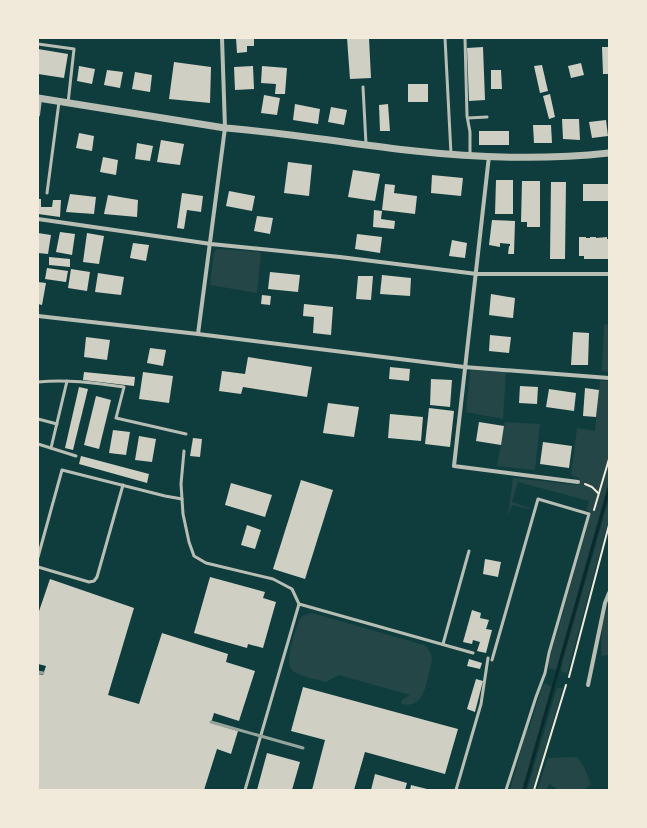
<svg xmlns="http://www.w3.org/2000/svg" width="647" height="828" font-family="'Public Sans',sans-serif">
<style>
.green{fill:#244646}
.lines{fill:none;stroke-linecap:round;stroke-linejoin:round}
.stream{stroke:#0a2a2b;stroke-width:3}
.building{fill:#cfcfc3}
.path{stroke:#f1e9da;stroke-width:2}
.service{stroke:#b8beb3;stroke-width:3}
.minor{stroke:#b8beb3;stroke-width:4}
.tertiary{stroke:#b8beb3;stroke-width:7}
.rail{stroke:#97a49c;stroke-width:3}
</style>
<rect width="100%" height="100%" fill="#0f3d3e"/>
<g class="green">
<path d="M217,249L261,252L257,293L210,285L214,252Z"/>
<path d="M604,324L609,325V372L602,371Z"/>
<path d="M472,370L506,372L503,419L466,412L470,372Z"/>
<path d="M600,380L609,381V481L556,670L549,668V661L591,514L587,509L589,501L518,482L512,502L530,508V509L512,505L508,517L513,478L578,485L579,478L571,475L577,428L595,431Z"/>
<path d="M505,422L540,424L535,470L497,466Z"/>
<path d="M609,498V519L567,674L561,671L563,660Z"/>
<path d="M609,602V655L601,656L602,626Z"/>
<path d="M312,613L424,645C429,649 432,653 432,660C427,678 426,710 401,704L402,700L410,695L339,675L326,682C316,679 301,677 293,671C283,662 296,631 299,620L303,616Z"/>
<path d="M545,683L552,687L522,790H510L527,729H529L542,687Z"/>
<path d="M557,688H563L533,790H527Z"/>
<path d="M577,757L584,767L591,785L583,790H558L550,784L545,790H537L548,758Z"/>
</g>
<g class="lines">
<path class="stream" d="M524,790L609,489"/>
</g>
<g class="building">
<path d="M236,38H254V46H247V52L237,53Z"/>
<path d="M347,38H369L371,78L350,79Z"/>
<path d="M483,47L485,100L469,101L467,48Z"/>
<path d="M602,47H609V74H603Z"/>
<path d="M38,49L68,54L64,78L38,74Z"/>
<path d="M174,62L211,67L210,103L169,99Z"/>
<path d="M581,63L584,75L571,78L568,66Z"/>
<path d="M542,65L548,91L540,93L534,66Z"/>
<path d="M79,66L95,69L92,84L77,81Z"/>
<path d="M253,66L254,89L235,90L234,67Z"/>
<path d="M262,66L287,68L285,94H275L276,84L261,83Z"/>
<path d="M107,70L123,72L120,88L104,85Z"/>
<path d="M491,70H501L502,89H491Z"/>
<path d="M135,72L152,75L150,92L132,89Z"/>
<rect x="408" y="84" width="20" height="18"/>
<path d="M550,94L555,117L549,119L543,96Z"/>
<path d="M264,95L280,98L277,115L261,113Z"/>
<path d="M295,104L320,109L318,124L293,120Z"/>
<path d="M388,104L390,131H380L379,105Z"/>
<path d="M331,107L347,110L344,125L328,122Z"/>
<path d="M562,119H579L580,140L563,139Z"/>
<path d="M606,120L608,136L592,138L589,122Z"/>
<path d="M533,125H551L552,143H534Z"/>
<rect x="479" y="131" width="30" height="14"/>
<path d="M79,133L94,136L92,151L76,148Z"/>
<path d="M161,140L184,144L180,165L157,162Z"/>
<path d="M137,143L153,146L150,161L135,159Z"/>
<path d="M103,157L118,160L116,175L100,172Z"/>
<path d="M288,162L312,165L309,196L284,193Z"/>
<path d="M353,170L380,174L375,201L348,197Z"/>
<path d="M432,175L463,178L461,196L431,193Z"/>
<path d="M496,180H513V214H495Z"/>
<path d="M522,181H540V227H527V222H521Z"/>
<path d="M551,182H566L565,259H550Z"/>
<path d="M385,184L395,185L394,193L417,196L415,214L382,210Z"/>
<rect x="583" y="184" width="26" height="17"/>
<path d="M229,191L255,196L252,211L226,206Z"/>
<path d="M182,193L203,196L201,212L187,210L184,229L177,228Z"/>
<path d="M70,194L96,197L94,214L66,212Z"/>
<path d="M108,195L138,200L137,217L104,214Z"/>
<path d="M38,199H41V207H52L53,200H61L60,217L38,214Z"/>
<path d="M374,210L382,211L381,219L395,221L394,229L373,227Z"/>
<path d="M257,216L273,218L270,234L254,231Z"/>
<path d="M492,220L515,221L514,254H508L509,246H510V244L500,243V247L489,245Z"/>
<path d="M60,232L75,234L72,255L56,252Z"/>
<path d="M38,233L51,235L48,254L38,253Z"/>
<path d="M87,233L104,236L99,264L83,262Z"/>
<path d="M357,234L382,237L380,253L355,249Z"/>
<path d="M579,237H586V238H590V237H596V238L607,237V239H609V259H584V256H579Z"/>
<path d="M452,240L467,243L465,258L449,256Z"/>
<path d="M133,243L149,245L146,261L130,258Z"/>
<path d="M49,257L70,259V267L49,265Z"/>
<path d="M47,268L68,271L66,282L45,279Z"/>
<path d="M71,269L90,272L87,291L68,288Z"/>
<path d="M270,272L300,275L298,292L268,289Z"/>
<path d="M98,273L124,277L121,295L95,292Z"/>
<path d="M382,275L411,278L410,296L380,294Z"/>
<path d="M358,276H373L371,300L356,299Z"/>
<path d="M38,282L46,283L42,305L38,304Z"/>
<path d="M491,294L515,298L513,318L489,315Z"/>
<path d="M262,295L271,296L270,305L261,304Z"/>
<path d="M304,304L333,307L331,335L313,333L314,317L303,316Z"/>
<path d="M573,332L589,333L588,365H571Z"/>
<path d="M490,335L511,337L509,353L489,351Z"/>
<path d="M86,337L110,340L107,360L84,357Z"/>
<path d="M150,348L166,350L163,366L147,363Z"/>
<path d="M248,357L312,367L307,397L243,387L241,394L219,391L222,371L245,374Z"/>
<path d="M390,367L410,369L409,381L389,379Z"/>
<path d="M84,372L135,377L134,386L83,380Z"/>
<path d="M143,372L173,376L169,403L139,399Z"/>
<path d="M431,379L452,380L450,407L430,405Z"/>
<path d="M520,386L538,387L537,404L519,403Z"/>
<path d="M79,387L88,389L73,450L65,448Z"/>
<path d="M585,388L599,390L596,417L583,416Z"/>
<path d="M549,389L576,393L574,411L546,407Z"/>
<path d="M96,396L111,400L99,449L84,445Z"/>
<path d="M328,403L359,407L354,437L323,433Z"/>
<path d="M429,408L454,411L450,447L425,444Z"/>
<path d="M390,414L423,417L421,441L388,438Z"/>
<path d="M479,422L504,426L501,445L476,441Z"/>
<path d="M113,430L130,432L126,455L109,453Z"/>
<path d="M139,436L156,439L152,462L135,460Z"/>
<path d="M193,438L202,439L200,457L190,456Z"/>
<path d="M543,442L572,446L569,468L540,464Z"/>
<path d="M81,456L149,474L147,483L79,464Z"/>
<path d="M301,480L333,490L305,579L273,569Z"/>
<path d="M231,483L272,495L265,517L225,505Z"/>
<path d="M247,525L261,530L255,549L241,545Z"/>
<path d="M485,559L501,562L498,577L483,574Z"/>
<path d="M210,577L265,592L263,598L276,602L263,648L248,644L247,648L194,633Z"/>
<path d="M50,579L134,608L108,695L139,704L162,633L228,654L226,662L255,671L239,721L214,713L211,723L238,731L231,754L217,749L204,790H38V674L43,675L46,666L38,664V614Z"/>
<path d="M472,610L481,613L480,618L489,620L486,629L492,630L486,653L477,651L480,642L473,640L472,644L463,642Z"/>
<path d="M469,659L482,663L480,669L467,666Z"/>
<path d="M476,679L483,681L475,712L467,709Z"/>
<path d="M303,687L458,729L445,774L365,752L354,790H312L325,740L291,731Z"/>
<path d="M267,753L300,762L292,790H257Z"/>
<path d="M375,774L407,783L405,790H371Z"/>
<path d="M411,785L427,789L426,790H410Z"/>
</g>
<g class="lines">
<g class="path">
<path d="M585,484L592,487L598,493"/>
<path d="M594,510L609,459"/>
<path d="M569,677L609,525"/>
<path d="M534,790L566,685"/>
</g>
<g class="service">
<path d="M445,38L451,154"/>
<path d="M465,38L467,116L470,132V155"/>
<path d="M38,44L74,49L68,103"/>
<path d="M363,87L366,144"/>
<path d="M468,118L487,117"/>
<path d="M47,193L59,102"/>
<path d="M38,382C67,379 95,383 124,387L116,418L186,434"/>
<path d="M38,419L57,424"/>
<path d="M38,444L76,456"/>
<path d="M51,448L67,381"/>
<path d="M184,451L181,484L183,514L189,542L194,556L206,563L273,579L292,589L299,604L245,790"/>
<path d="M38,557L62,470L165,496L182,499"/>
<path d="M38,567L89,582L94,581L97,577L123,485"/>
<path d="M299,604L473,653"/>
<path d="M443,644L469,551"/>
<path d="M492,660L538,499L589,514L549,653L545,673L536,697L506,790"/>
<path d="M456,790L481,704L488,658"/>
</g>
<g class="minor">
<path d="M38,115L40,99"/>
<path d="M489,156L454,466L578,482"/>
<path d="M38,219L211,244L340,257L477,274H609"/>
<path d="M38,316L198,334L464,367L609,378"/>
<path d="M198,334L225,128L222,38"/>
<path d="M588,685L605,603L609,593"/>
</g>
<path class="tertiary" d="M38,98L225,128C289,133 352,144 415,151C479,158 545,160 609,153"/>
<g class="rail">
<path d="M38,672L43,673"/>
<path d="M211,722L303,748"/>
</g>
</g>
<rect width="647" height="828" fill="none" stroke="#f1e9da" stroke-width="78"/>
</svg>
